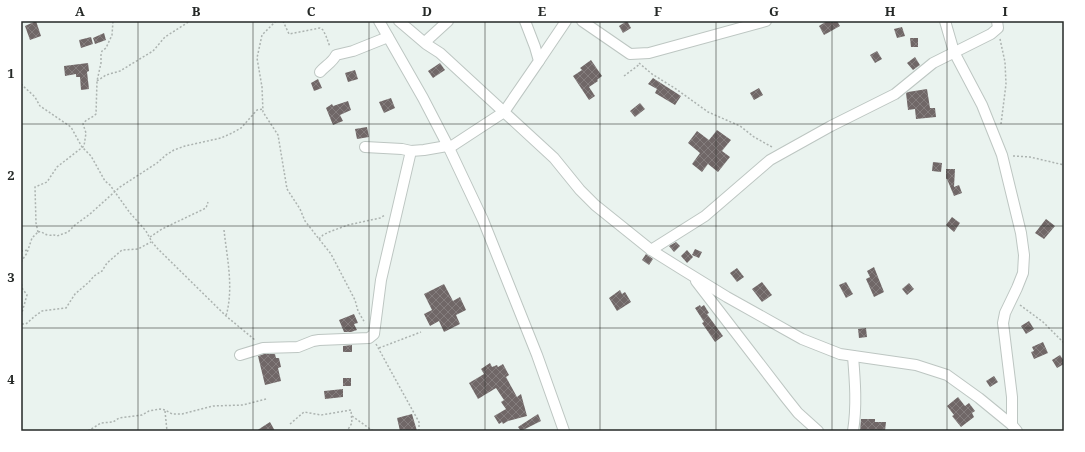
<svg xmlns="http://www.w3.org/2000/svg" width="1085" height="452" font-family="'Noto Serif',serif">
<style>
.building{fill:url(#building-cross-hatch)}
.lines{fill:none;stroke-linecap:round;stroke-linejoin:round}
.minor-casing{stroke:#bdc6c2;stroke-width:12}
.path{stroke:#acb3b0;stroke-width:1.5;stroke-dasharray:2 2;stroke-linecap:butt}
.minor{stroke:#fff;stroke-width:10}
.grid{fill:none;stroke:#252927;stroke-width:1;stroke-opacity:0.55}
.neatline{fill:none;stroke:#252927;stroke-width:1.5}
.grid-label{font-size:13px;text-anchor:middle;font-weight:bold;fill:#252927}
</style>
<defs>
<pattern id="building-cross-hatch" width="8" height="8" patternUnits="userSpaceOnUse"><rect width="8" height="8" fill="#706767"/><path d="M0 0l8 8M0 8l8-8" fill="none" stroke="#847d7d"/></pattern>
</defs>
<rect width="100%" height="100%" fill="#eaf3ef"/>
<g class="building">
<path d="M36,21L41,36L30,40L25,26Z"/>
<path d="M627,21L631,28L623,33L619,26Z"/>
<path d="M827,21H837L840,26L824,35L819,26Z"/>
<path d="M902,27L905,36L897,38L894,29Z"/>
<path d="M104,33L106,40L95,44L93,38Z"/>
<path d="M91,37L93,44L81,48L79,40Z"/>
<path d="M910,38H918V47H911Z"/>
<path d="M877,51L882,59L875,63L870,55Z"/>
<path d="M915,57L920,65L913,70L907,63Z"/>
<path d="M591,60L602,76L597,80L598,81L589,87L595,96L589,100L573,76L582,70L580,68Z"/>
<path d="M88,63L89,71L87,72L89,89L81,90L80,77H76V74L65,76L64,66Z"/>
<path d="M440,63L445,70L433,78L428,71Z"/>
<path d="M355,70L358,79L348,82L345,73Z"/>
<path d="M653,78L681,96L675,105L655,93L657,89L648,84Z"/>
<path d="M318,79L322,88L314,91L311,83Z"/>
<path d="M759,88L763,95L754,100L750,93Z"/>
<path d="M927,89L930,108H935L936,117L916,119L915,109L908,110L906,93L908,92Z"/>
<path d="M391,98L395,108L384,113L379,102Z"/>
<path d="M348,101L351,110L340,115L343,121L333,125L326,108L332,104L333,106Z"/>
<path d="M640,103L645,109L635,117L630,111Z"/>
<path d="M367,127L369,137L357,139L355,129Z"/>
<path d="M717,130L731,140L722,151L730,157L718,172L708,164L702,172L692,164L700,153L688,143L697,131L709,140Z"/>
<path d="M933,162L942,163L941,172L932,171Z"/>
<path d="M946,169H955L954,187L959,185L962,193L954,196L947,179H946Z"/>
<path d="M952,217L960,223L954,232L946,225Z"/>
<path d="M1046,219L1055,226L1044,239L1035,233Z"/>
<path d="M676,242L680,246L674,252L669,246Z"/>
<path d="M695,249L702,252L699,258L692,255Z"/>
<path d="M687,250L693,257L687,263L681,256Z"/>
<path d="M646,254L653,259L649,265L642,260Z"/>
<path d="M874,267L884,292L874,297L866,279L870,277L867,271Z"/>
<path d="M737,268L744,277L737,282L730,273Z"/>
<path d="M762,282L772,295L762,302L752,289Z"/>
<path d="M846,282L853,294L846,298L839,285Z"/>
<path d="M909,283L914,289L907,295L902,289Z"/>
<path d="M444,284L453,301L460,297L466,310L456,315L460,324L444,332L439,321L430,326L424,314L432,310L424,294Z"/>
<path d="M620,290L622,294L625,292L631,302L617,311L609,298Z"/>
<path d="M700,305L701,307L704,305L709,313L707,314L723,336L715,342L702,323L704,322L695,308Z"/>
<path d="M354,314L358,323L354,324L357,330L351,332H344L339,320Z"/>
<path d="M1029,321L1034,329L1026,334L1021,326Z"/>
<path d="M866,328L867,337L859,338L858,329Z"/>
<path d="M1043,342L1048,353L1034,359L1031,352L1034,351L1032,347Z"/>
<path d="M352,345V352H343V346Z"/>
<path d="M264,354H275L276,358H279L281,367L278,368L281,381L265,385L258,356Z"/>
<path d="M1060,355L1064,361V364L1057,368L1052,360Z"/>
<path d="M490,363L492,367L497,365L498,367L503,364L509,375L506,377L517,397L521,394L527,416L508,421L503,424L502,422L499,424L494,416L506,409L501,402L504,400L496,388L478,399L469,383L484,374L481,369Z"/>
<path d="M994,376L998,382L990,387L986,381Z"/>
<rect x="343" y="378" width="8" height="8"/>
<path d="M343,389V397L325,399L324,391Z"/>
<path d="M958,397L965,406L969,403L975,411L972,413L974,417L961,427L952,416L954,415L947,406Z"/>
<path d="M412,414L417,431H400L397,418Z"/>
<path d="M538,414L541,421L521,431L518,427Z"/>
<path d="M861,419H875V422H886L885,431H860Z"/>
<path d="M270,422L275,431H256Z"/>
</g>
<g class="lines">
<g class="minor-casing">
<g id="minor">
<path d="M379,21L423,98L449,148L483,220L537,355L564,431"/>
<path d="M399,21L426,44L440,53L504,112L539,61L535,47L525,21"/>
<path d="M582,21L630,54L649,53L766,21"/>
<path d="M945,21L954,52L982,105L1002,155L1021,233L1024,255L1023,273L1017,288L1005,313L1003,323L1012,397V425"/>
<path d="M425,42L448,21"/>
<path d="M539,61L566,21"/>
<path d="M320,72C325,66 333,62 336,55L353,51L388,37"/>
<path d="M365,147L402,149L411,151"/>
<path d="M449,148L504,112L554,158L580,190L595,205L651,250L683,270L727,297L802,339L840,354L916,365L947,375L979,398L1012,425L1017,431"/>
<path d="M651,250L705,216L770,160L831,126L895,94L933,63L991,34L998,28L997,21"/>
<path d="M696,281L786,398L798,413L818,431"/>
<path d="M240,355L263,348L298,347L313,341L319,340L369,338L374,334L381,280L411,151L424,150L447,146"/>
<path d="M853,356C855,381 857,406 853,431"/>
</g>
</g>
<g class="path">
<path d="M276,21L262,35L257,58L262,87L263,112L278,135L287,189L300,209L305,221L319,239L331,254L355,300L358,311L365,323"/>
<path d="M283,21L289,34L320,28L323,30L326,36L330,47"/>
<path d="M1000,39L1005,62L1006,84L1001,124"/>
<path d="M639,63L652,74L676,89L708,112L740,126L754,137L772,147"/>
<path d="M624,76L640,64"/>
<path d="M97,81L106,75L120,71L148,54L153,51L165,37L190,21"/>
<path d="M21,84L35,97L40,106L71,127L82,147L91,156L105,181L110,185L130,213L146,231L152,242L158,249L226,316L255,340"/>
<path d="M1013,156L1030,157L1064,165"/>
<path d="M224,230C227,258 234,288 226,316"/>
<path d="M38,232C43,231 44,235 49,235C52,236 53,234 57,236L68,232L75,225L90,214L120,187L157,163L166,155L174,150L185,146L221,138L232,133L241,128L257,110L263,109"/>
<path d="M38,232L36,223L35,187L47,182L57,167L84,146L86,133L83,124C86,119 92,118 96,114L97,81L101,63V55L102,51L106,48L112,35L113,21"/>
<path d="M150,237L162,229L206,208L208,202"/>
<path d="M319,239L323,235L329,232L348,225L380,218L385,215"/>
<path d="M21,251L29,250"/>
<path d="M21,262L27,253L32,238L38,232"/>
<path d="M21,280L22,288L27,295L21,316V345"/>
<path d="M1020,305L1043,322L1064,343"/>
<path d="M22,324H26L35,316L42,311L66,308L75,294L89,282L94,276L102,271L107,263L122,250L138,249L151,242"/>
<path d="M376,344L419,422V431"/>
<path d="M379,348L421,332"/>
<path d="M165,411L167,431"/>
<path d="M352,416L373,431"/>
<path d="M290,424L304,412L321,415L351,410L352,423L347,431"/>
<path d="M88,431L101,423L113,422L119,418L142,415L149,411L160,409L165,410L172,414H182L213,406L243,405L266,399"/>
</g>
<use href="#minor" class="minor"/>
</g>
<path class="grid" d="M138,21V431M253,21V431M369,21V431M485,21V431M600,21V431M716,21V431M832,21V431M947,21V431M21,124H1064M21,226H1064M21,328H1064"/>
<rect width="1085" height="452" fill="none" stroke="#ffffff" stroke-width="44"/>
<rect x="22" y="22" width="1041" height="408" class="neatline"/>
<g class="grid-label">
<text x="80" y="16">A</text>
<text x="196" y="16">B</text>
<text x="311" y="16">C</text>
<text x="427" y="16">D</text>
<text x="542" y="16">E</text>
<text x="658" y="16">F</text>
<text x="774" y="16">G</text>
<text x="890" y="16">H</text>
<text x="1005" y="16">I</text>
<text x="11" y="78">1</text>
<text x="11" y="180">2</text>
<text x="11" y="282">3</text>
<text x="11" y="384">4</text>
</g>
</svg>
